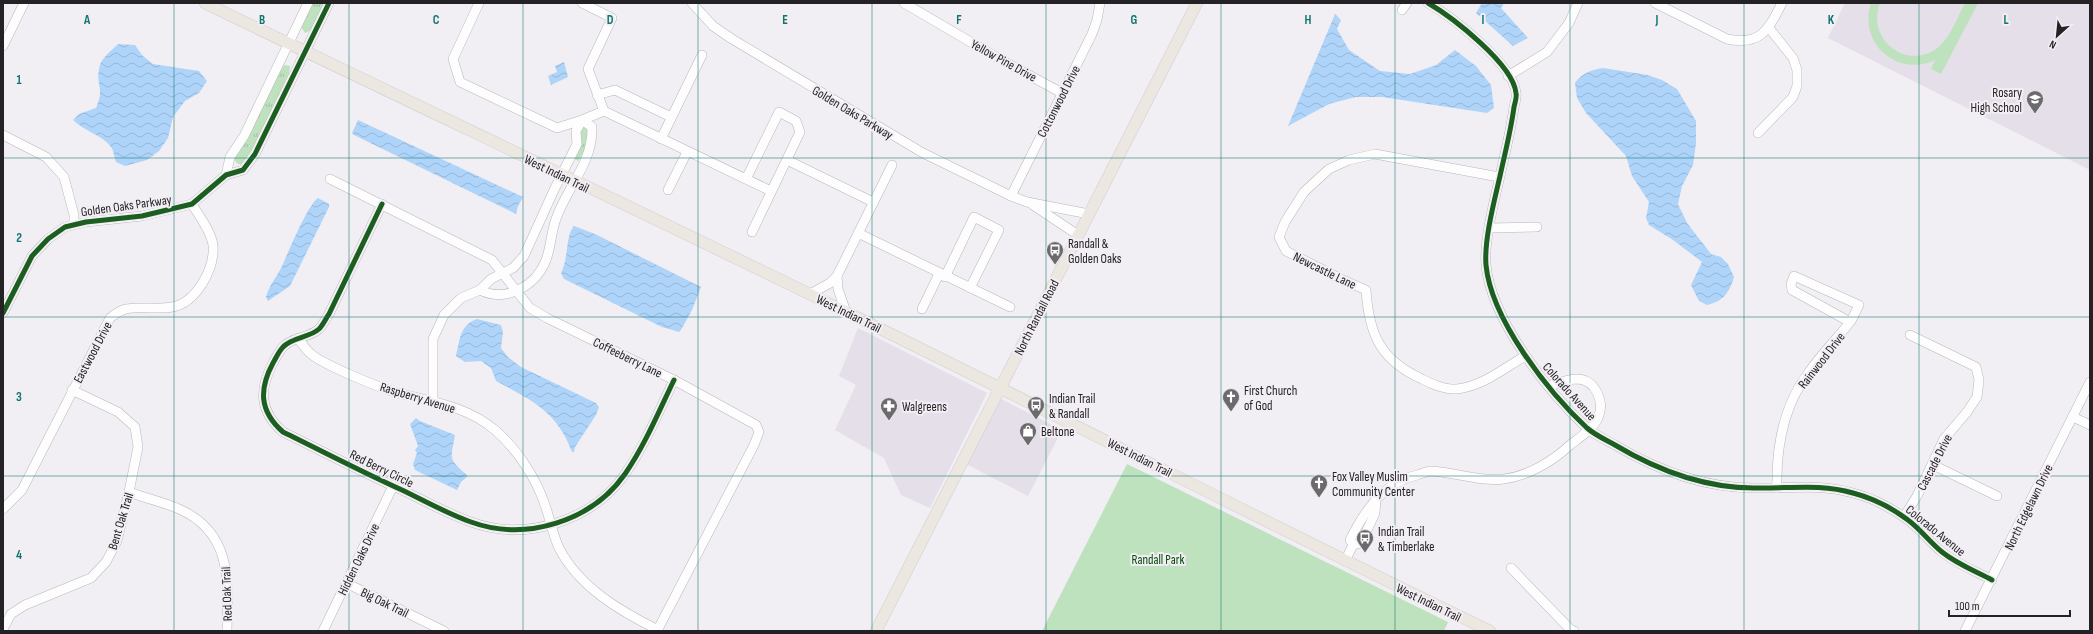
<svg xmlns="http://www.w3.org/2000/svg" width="2093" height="634" font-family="'Sofia Sans Condensed',sans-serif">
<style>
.built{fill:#e4dfe8}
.grass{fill:url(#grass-tufts)}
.park{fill:#bee1be}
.water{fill:url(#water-waves)}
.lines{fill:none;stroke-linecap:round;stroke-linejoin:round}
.minor-casing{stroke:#b8b7ba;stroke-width:10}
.major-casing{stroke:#cecdcf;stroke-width:12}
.minor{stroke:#fdfdfd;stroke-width:9}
.major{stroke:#ede7e1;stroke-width:11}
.cycleway-casing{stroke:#f2eef4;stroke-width:8}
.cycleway{stroke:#1b5e20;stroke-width:5}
.grid{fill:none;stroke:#0f766e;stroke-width:1;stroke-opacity:0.55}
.labels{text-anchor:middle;stroke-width:4;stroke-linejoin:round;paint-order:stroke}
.street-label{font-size:13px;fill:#242225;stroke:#f2eef4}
.poi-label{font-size:13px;fill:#242225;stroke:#f2eef4;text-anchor:start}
.park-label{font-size:13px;fill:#004906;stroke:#f2eef4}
.grid-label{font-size:13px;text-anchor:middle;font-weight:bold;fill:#0f766e;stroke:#f2eef4;stroke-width:4;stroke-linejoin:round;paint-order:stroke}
</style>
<defs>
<pattern id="grass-tufts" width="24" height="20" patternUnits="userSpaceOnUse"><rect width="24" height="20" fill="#bee1be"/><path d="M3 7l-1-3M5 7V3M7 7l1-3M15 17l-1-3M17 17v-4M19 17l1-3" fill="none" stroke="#a3c1a3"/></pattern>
<pattern id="water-waves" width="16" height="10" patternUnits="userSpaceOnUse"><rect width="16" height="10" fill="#afd4fa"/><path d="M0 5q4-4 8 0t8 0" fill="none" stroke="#96b6d6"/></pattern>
</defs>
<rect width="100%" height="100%" fill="#f1eff3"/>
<g class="built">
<path d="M1845,3H2090V170L1828,38Z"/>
<path d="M858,328L987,393L930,508L901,495L884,458L835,430L856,385L839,376Z"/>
<path d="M999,398L1062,430L1028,496L966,464Z"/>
</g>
<g class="grass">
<path d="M313,3H324L311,30L305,33L301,27Z"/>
<path d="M284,65L290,66L289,74L253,148L243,164H238L235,161V158Z"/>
<path d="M583,126L587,127C591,139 585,152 578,161L575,159L582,144L580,130Z"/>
</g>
<g class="park">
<path d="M1871,3H1880C1866,37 1904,71 1936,49C1950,39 1957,18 1965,3H1978L1941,74L1931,69L1935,60C1897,78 1858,43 1871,3Z"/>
<path d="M1127,464L1448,622L1444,631H1042Z"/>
</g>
<g class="water">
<path d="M1482,3H1504L1501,8L1528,38L1513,46L1476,13Z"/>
<path d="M1335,14L1341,20L1337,29L1349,50L1380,71L1410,74L1436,65L1455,50L1476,66L1491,85L1494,108L1487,113L1382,97H1356L1329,104L1288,126Z"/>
<path d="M118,44L135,45L142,55L153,64L199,71L207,81L199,93L185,101L173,117L168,138L159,151L147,160L125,166L116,162C114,157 114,151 111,147C102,135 84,131 73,120L79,114L96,108C105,88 96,87 99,69C100,59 111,51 118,44Z"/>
<path d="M564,62L568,77L551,85L548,76L557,72L555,66Z"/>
<path d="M1603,68L1648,75L1662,80L1677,89L1696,121V143L1693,165L1682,186L1678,204L1687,223L1711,254L1721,257L1728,264L1734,277C1729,293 1724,301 1707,305L1699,301L1691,285L1702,262L1673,240L1649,225L1646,218L1649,202L1632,176L1626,156L1586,113L1577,98L1575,83C1582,73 1591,70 1603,68Z"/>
<path d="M358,120L523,197L518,206L516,214L354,135L352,133Z"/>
<path d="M318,198L329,204V207L290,286L268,301L266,297C269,285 277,277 282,266C288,253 308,204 318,198Z"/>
<path d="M574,226L595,234L701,287L692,310L681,330L679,332L662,327L564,279L561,273C569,258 565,236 574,226Z"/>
<path d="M477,319L501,325L503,332L501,348L508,357L521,367L596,403L599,407L596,415L575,447L574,452H572C557,411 531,400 496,381L491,368L481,361L465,362L456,356C460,341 459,325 477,319Z"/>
<path d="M416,418L420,421L455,435C451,459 447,458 468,476L461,482L457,490L415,470L413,464L417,453L415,450L418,446L410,424Z"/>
</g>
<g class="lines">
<g class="minor-casing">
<g id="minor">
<path d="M479,3L453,59L460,82L557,128L582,120L604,111L588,69L612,18L582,3"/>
<path d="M692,3L713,26L732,39L923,153L1011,196L1027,202L1089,214"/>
<path d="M904,3L1003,61L1062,93"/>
<path d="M1428,3C1452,17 1513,64 1516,93C1517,97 1515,103 1514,107C1511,130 1505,153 1500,176C1494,202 1484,240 1486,265C1491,319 1548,392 1587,428C1595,435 1606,440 1615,445C1657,470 1704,488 1754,488C1787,489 1820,483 1853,493C1872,498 1892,508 1908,520C1920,529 1930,542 1942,552C1957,564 1975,571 1992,580"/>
<path d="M1655,3L1727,39C1761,46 1768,30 1782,3"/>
<path d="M1402,10L1407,3"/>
<path d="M3,46L24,3"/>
<path d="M1508,76L1547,52L1569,23L1578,3"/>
<path d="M597,95L615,90L671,117"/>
<path d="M604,111L771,191"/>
<path d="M1758,133L1793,97L1797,86V70L1793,58L1769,28"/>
<path d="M3,135L46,157L64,177L74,215V224"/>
<path d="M661,139L702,55"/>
<path d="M787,160L873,202"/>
<path d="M226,175L230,157L244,136L308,3"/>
<path d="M1499,177L1375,154L1349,160L1329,169L1304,192L1285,222L1279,237L1286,251L1341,279L1366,290C1369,334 1380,360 1422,379C1431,384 1446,390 1457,389C1483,386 1503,369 1525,356"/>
<path d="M330,179L492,260L530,308L547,318L674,380L756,425L759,432L754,445L657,631"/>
<path d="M746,179L779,112L796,121L800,132L752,232"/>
<path d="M668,190L687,152"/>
<path d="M1011,196L1092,34L1097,20L1100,3"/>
<path d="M382,204L329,314C326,318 323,325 319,329C309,338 292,337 283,347C279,351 276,358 273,363C259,389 259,411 283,432C322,451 362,472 402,490C425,501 448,514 471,522C526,542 592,521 625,474C645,445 659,411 674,380"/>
<path d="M1033,205L1078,235"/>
<path d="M1489,228L1537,227"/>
<path d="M858,233L1010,307"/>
<path d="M837,276L838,289L846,312"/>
<path d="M945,277L974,217L999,230L970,288"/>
<path d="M480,290C506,303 536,286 546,260C551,247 551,232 556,219C567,187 593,163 592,127L582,120"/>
<path d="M810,294L830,283L837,276L892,165"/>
<path d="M922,309L939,274"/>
<path d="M3,313L32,256L48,239L65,227L86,222L142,216L192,204L226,175L243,170L255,154L329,3"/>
<path d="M298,339C302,343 305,349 310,353C321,364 380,388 398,393C432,402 467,406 495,430C517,449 536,478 545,505C550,519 553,535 559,548C579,587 620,611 658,630"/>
<path d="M433,400V339L444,315L461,298L480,290L491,279L513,268L524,256L554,190L577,144L576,131L582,120"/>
<path d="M2073,417L2090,425"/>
<path d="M1933,465L1997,496"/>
<path d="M1777,488C1776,446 1783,406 1809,372C1821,354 1837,339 1850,322L1851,321L1859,305L1794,276L1791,284L1792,290L1850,322"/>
<path d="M129,492C145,498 163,502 179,509C233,533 228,582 227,631"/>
<path d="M3,509L22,490L110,318C114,315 120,310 126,309C141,306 157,310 172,307C196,303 215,269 213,245C211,231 199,216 192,204"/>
<path d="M1904,517L1917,496L1944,439L1967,412L1977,397L1979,380L1976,367L1910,335"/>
<path d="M1353,545L1350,540C1365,510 1383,483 1417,475C1421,474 1427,471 1431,471C1454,472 1480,482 1504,479C1528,476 1553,461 1570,445C1579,438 1594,428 1598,418C1605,403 1596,380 1578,379C1567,379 1558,383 1548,386"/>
<path d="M1353,545L1361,543L1375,513L1376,499"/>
<path d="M1345,561L1353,545"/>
<path d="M1511,568L1570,629L1574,631"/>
<path d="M346,583L444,631"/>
<path d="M3,629L11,614L25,605L91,578L106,562L117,541L129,492L138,447L135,427L118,412L72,390"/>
<path d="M323,631L393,486"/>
<path d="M1965,631L2090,382"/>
</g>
</g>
<g class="major-casing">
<g id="major">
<path d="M205,3C419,107 633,207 846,312C1061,417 1274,527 1490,631"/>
<path d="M876,631L1197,3"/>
</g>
</g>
<use href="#minor" class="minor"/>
<use href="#major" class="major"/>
<g class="cycleway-casing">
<g id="cycleway">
<path d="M1428,3C1452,17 1513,64 1516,93C1517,97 1515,103 1514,107C1511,130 1505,153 1500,176C1494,202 1484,240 1486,265C1491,319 1548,392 1587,428C1595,435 1606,440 1615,445C1657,470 1704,488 1754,488C1787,489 1820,483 1853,493C1872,498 1892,508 1908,520C1920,529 1930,542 1942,552C1957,564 1975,571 1992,580"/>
<path d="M382,204L329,314C326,318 323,325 319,329C309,338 292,337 283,347C279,351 276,358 273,363C259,389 259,411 283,432C322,451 362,472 402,490C425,501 448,514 471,522C526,542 592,521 625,474C645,445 659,411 674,380"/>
<path d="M3,313L32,256L48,239L65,227L86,222L142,216L192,204L226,175L243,170L255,154L329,3"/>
</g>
</g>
<use href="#cycleway" class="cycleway"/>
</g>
<path class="grid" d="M174,3V631M349,3V631M523,3V631M698,3V631M872,3V631M1046,3V631M1221,3V631M1395,3V631M1570,3V631M1744,3V631M1919,3V631M3,158H2090M3,317H2090M3,476H2090"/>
<defs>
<g id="school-pin" transform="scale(0.9)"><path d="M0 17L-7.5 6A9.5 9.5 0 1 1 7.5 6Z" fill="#6c6a6d" stroke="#f2eef4"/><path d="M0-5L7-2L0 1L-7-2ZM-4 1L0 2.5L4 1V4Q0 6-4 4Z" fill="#fff"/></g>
<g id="bus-pin" transform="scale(0.9)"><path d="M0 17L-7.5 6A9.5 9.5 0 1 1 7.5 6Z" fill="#6c6a6d" stroke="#f2eef4"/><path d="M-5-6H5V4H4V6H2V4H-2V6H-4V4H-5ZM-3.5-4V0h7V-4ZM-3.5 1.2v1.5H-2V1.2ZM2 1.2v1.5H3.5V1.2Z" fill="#fff"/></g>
<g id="church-pin" transform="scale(0.9)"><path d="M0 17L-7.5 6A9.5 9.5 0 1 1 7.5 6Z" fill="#6c6a6d" stroke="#f2eef4"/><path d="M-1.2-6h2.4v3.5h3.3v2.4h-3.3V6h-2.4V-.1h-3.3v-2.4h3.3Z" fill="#fff"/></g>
<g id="pharmacy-pin" transform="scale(0.9)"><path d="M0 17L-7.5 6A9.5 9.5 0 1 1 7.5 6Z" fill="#6c6a6d" stroke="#f2eef4"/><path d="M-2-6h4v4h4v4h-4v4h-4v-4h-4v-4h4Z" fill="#fff"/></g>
<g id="shop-pin" transform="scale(0.9)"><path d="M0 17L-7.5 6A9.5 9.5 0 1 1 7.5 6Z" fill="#6c6a6d" stroke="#f2eef4"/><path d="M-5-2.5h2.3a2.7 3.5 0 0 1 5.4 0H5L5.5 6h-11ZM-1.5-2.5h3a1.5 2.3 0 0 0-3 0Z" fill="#fff"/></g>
</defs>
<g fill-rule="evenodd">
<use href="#school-pin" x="2035" y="99"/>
<use href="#bus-pin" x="1055" y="250"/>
<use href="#church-pin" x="1231" y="397"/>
<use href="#bus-pin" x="1036" y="405"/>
<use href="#pharmacy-pin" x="889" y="406"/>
<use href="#shop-pin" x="1028" y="431"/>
<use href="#church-pin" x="1319" y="483"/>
<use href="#bus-pin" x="1365" y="538"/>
</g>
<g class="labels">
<g class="street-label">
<text transform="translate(1004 60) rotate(29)" y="5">Yellow Pine Drive</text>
<text transform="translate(1058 101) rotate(-63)" y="5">Cottonwood Drive</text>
<text transform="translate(853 112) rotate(31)" y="5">Golden Oaks Parkway</text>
<text transform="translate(557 173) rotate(26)" y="5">West Indian Trail</text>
<text transform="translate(126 205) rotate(-8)" y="5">Golden Oaks Parkway</text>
<text transform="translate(1325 270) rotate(26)" y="5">Newcastle Lane</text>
<text transform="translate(849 313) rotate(26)" y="5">West Indian Trail</text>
<text transform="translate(1036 317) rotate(-63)" y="5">North Randall Road</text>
<text transform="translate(92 352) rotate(-62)" y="5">Eastwood Drive</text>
<text transform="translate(628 357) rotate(26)" y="5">Coffeeberry Lane</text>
<text transform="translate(1821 360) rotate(-52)" y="5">Rainwood Drive</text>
<text transform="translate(1570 391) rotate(48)" y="5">Colorado Avenue</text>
<text transform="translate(418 397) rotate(17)" y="5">Raspberry Avenue</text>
<text transform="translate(1140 457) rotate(27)" y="5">West Indian Trail</text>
<text transform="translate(1934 462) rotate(-63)" y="5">Cascade Drive</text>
<text transform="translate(382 468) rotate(26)" y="5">Red Berry Circle</text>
<text transform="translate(2028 507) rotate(-64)" y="5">North Edgelawn Drive</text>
<text transform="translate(120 521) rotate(-73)" y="5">Bent Oak Trail</text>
<text transform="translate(1936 530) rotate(39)" y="5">Colorado Avenue</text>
<text transform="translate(358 559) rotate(-64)" y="5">Hidden Oaks Drive</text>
<text transform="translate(226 594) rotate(-92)" y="5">Red Oak Trail</text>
<text transform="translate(385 602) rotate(26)" y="5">Big Oak Trail</text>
<text transform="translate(1429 602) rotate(26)" y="5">West Indian Trail</text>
</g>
<g class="poi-label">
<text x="2022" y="97" text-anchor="end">Rosary<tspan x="2022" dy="15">High School</tspan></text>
<text x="1068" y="248">Randall &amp;<tspan x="1068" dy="15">Golden Oaks</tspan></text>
<text x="1244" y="395">First Church<tspan x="1244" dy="15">of God</tspan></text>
<text x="1049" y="403">Indian Trail<tspan x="1049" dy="15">&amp; Randall</tspan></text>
<text x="902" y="411">Walgreens</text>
<text x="1041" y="436">Beltone</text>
<text x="1332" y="481">Fox Valley Muslim<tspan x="1332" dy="15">Community Center</tspan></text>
<text x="1378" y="536">Indian Trail<tspan x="1378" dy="15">&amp; Timberlake</tspan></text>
</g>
<g class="park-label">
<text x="1158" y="564">Randall Park</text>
</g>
</g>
<g class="grid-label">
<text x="87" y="24">A</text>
<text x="262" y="24">B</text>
<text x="436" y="24">C</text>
<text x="610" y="24">D</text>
<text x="785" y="24">E</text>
<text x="959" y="24">F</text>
<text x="1134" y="24">G</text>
<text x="1308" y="24">H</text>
<text x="1483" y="24">I</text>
<text x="1657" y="24">J</text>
<text x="1831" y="24">K</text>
<text x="2006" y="24">L</text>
<text x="19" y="84">1</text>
<text x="19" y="242">2</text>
<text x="19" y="401">3</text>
<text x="19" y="559">4</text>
</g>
<rect width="2093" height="634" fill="none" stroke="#242225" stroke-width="8"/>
<g transform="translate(2057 36) rotate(207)" stroke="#f2eef4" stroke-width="3" paint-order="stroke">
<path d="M0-3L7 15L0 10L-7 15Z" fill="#242225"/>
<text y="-6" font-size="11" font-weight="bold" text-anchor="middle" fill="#242225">N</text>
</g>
<path d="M1949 610v6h121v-6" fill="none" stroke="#242225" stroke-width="2"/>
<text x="1955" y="610" font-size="12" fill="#242225" stroke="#f2eef4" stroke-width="3" paint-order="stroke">100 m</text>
</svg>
